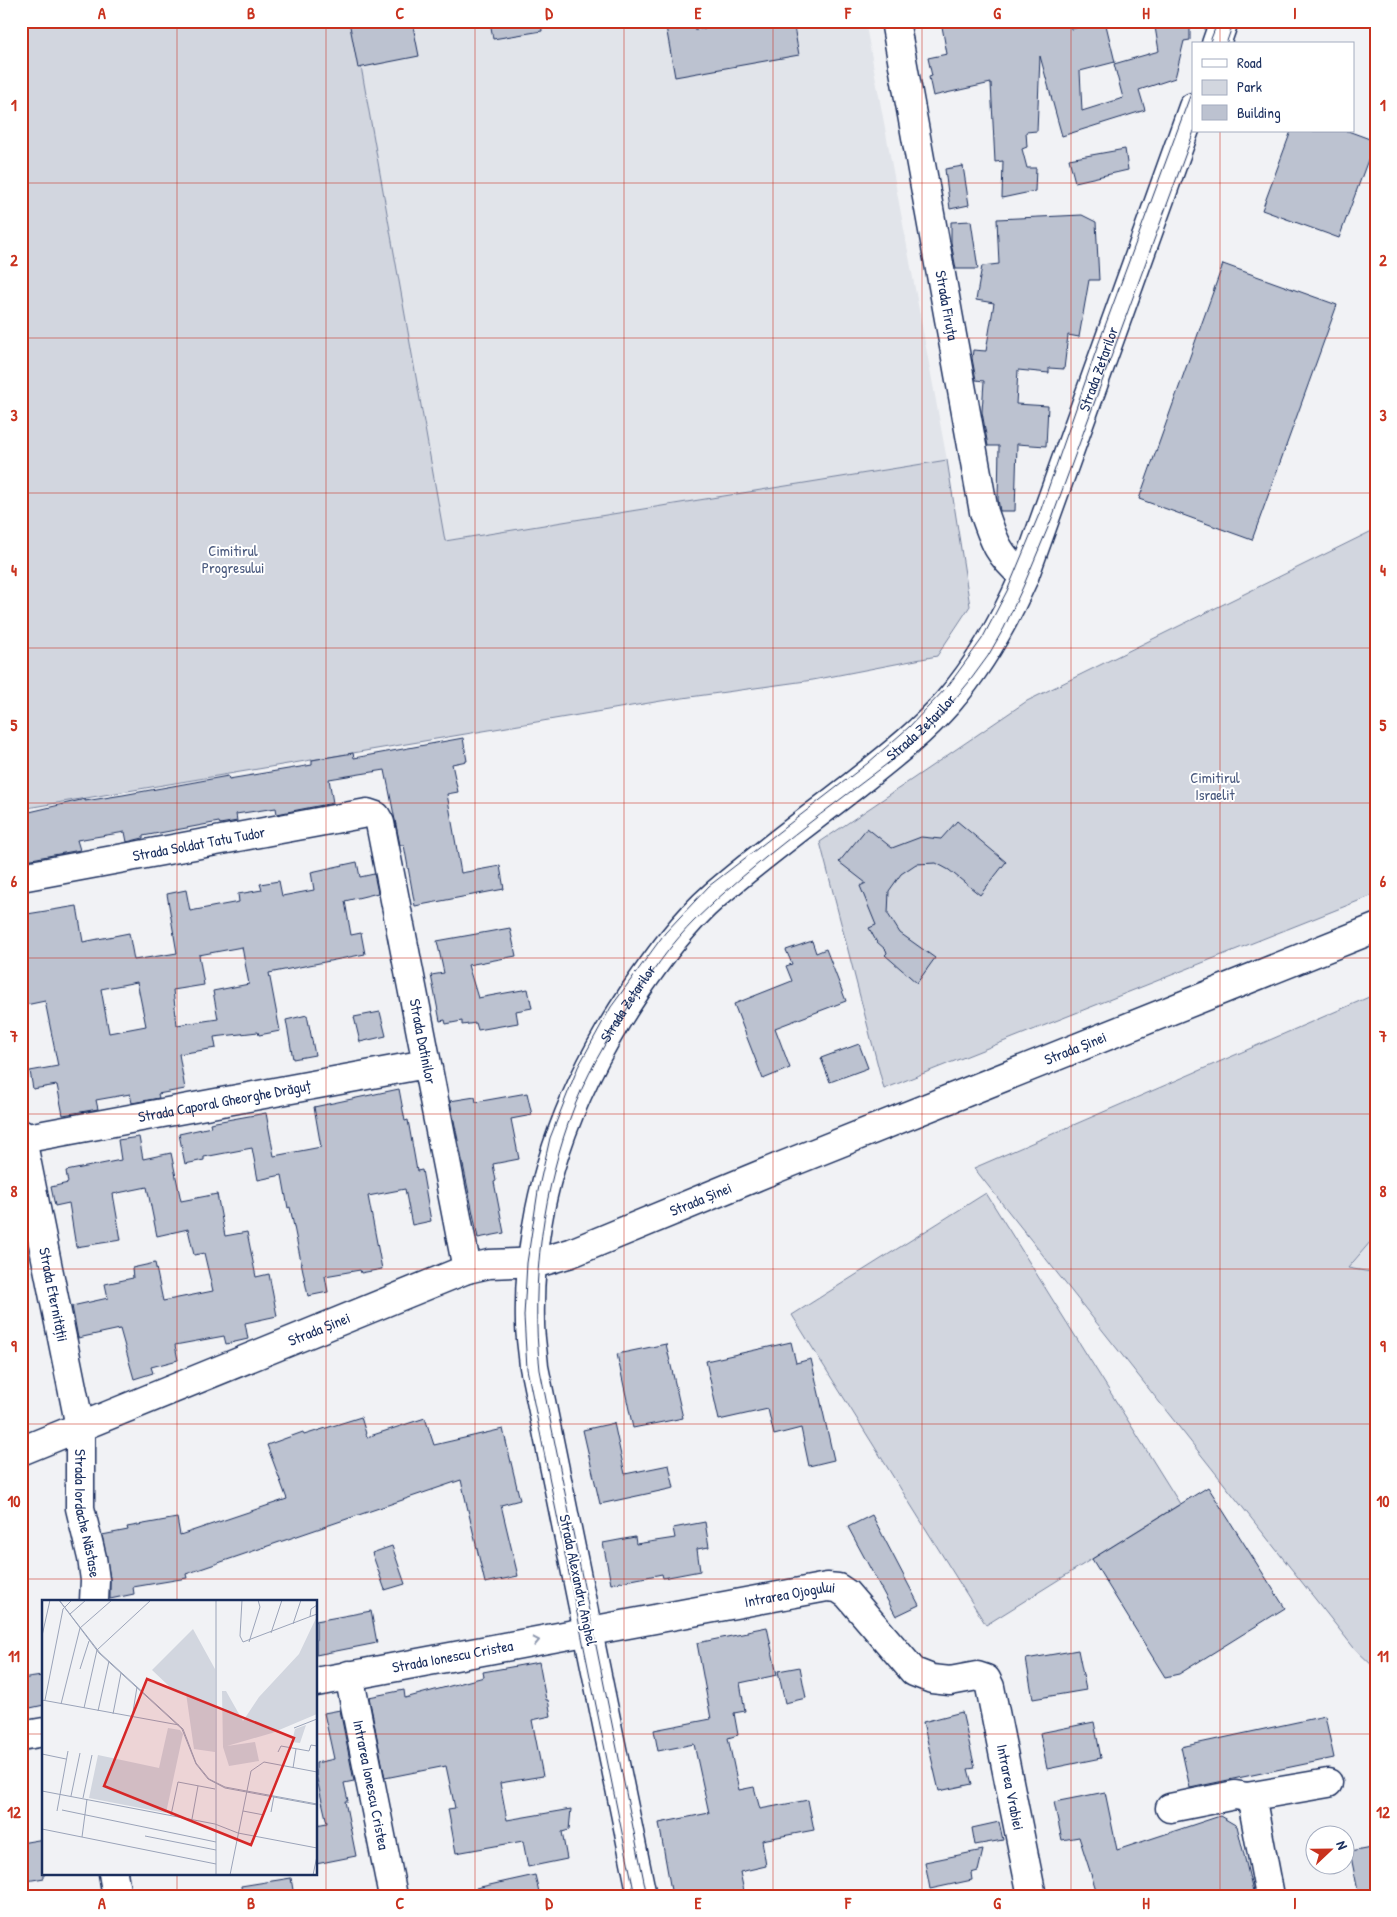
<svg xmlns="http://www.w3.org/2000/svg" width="1397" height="1917" font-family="'Patrick Hand',sans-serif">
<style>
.built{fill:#e1e4ea}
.green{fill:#d2d6df;stroke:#76829e}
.building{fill:#bcc2d0;stroke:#1b2f5e;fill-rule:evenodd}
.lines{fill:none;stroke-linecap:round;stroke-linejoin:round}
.minor-casing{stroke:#1b2f5e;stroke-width:31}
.major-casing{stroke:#1b2f5e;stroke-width:31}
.minor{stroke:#fff;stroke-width:28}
.major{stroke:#fff;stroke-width:28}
.tram{stroke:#1b2f5e;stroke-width:1}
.oneway{stroke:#8d97ae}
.grid{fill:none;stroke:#c8321e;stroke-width:1;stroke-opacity:0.55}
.labels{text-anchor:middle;stroke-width:4;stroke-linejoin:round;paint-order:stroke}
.street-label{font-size:15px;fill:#1b2f5e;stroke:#fff}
.park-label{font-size:15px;fill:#49597e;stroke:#fff}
.inset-road{fill:none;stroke:#9ba4b9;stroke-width:1}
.view{fill:#d62828;fill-opacity:0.15;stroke:#d62828;stroke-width:2.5}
.inset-edge{fill:none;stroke:#1b2f5e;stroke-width:2.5}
.neatline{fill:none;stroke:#c8321e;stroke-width:2}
.grid-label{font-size:16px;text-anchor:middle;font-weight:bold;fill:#c8321e}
</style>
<rect width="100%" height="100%" fill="#f1f2f5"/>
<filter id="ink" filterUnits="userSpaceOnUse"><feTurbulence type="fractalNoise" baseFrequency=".02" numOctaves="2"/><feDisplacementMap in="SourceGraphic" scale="10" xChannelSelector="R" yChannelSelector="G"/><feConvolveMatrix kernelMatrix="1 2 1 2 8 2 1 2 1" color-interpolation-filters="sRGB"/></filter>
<g filter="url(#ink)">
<g class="built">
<path d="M353,21H865L947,460L444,541Z"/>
<path d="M1376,1235V1273L1348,1269Z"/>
</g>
<g class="green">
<path d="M21,21H353L445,541L947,460L970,606L937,656L813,680L661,701L21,809Z"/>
<path d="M1376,529V894L884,1089L820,842L1027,701Z"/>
<path d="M1376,994V1235L1348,1268L1376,1273V1669L1354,1648L974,1168Z"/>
<path d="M986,1193L1180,1504L986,1625L792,1315Z"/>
</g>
<g class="building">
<path d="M349,21H412L419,56L358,68Z"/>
<path d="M490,21H541L542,31L493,39Z"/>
<path d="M665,21H694L695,30L744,21H793L799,55L675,77Z"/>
<path d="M941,21H1070L1071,29L1105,21L1115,62L1080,71L1082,111L1123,98L1114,64L1159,51L1154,21H1190V40L1184,41L1175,78L1139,90L1145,110L1062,136L1040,56L1037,131L1026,132L1027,147L1022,149L1027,168H1036L1035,191L1002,198L1003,161L995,162L991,83L933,96L929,77L932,76L928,58L947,54Z"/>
<path d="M1291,131H1348L1375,141L1339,238L1262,210Z"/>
<path d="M1125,149L1128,170L1075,182L1069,159Z"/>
<path d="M963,166L969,205L950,209L945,169Z"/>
<path d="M1082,215L1096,222L1099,280H1089L1079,337L1068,335L1064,369L1049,368V373L1018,370L1016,404L1048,406L1046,446L1017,444L1015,511H1000L998,499L999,446H988L982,412L984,381L976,380L972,358L973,350L986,351L994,303L976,300L982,266L999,264L997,219Z"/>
<path d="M971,221L978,269H956L951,242V222Z"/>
<path d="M1223,264L1337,305L1252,540L1139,499Z"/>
<path d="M463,738L467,761L452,764L458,792L447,794L461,873L500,866L504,889L415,906L404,845H400L385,770L329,779L333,803L277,814L276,808L236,814L237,821L220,824L219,822L143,836V838L127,842L125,832L77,840L80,850L21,861V814L85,799V801L123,795L228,776L229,779L312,765V760L353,753L354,758Z"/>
<path d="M957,821L1006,862L980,895L949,870L936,863L916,864L901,874L889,891L888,914L900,933L935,958L917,983L885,955L887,953L886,950L876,941L869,928L876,925L860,886L866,883L839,862L867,828L892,848L921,837L941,839Z"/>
<path d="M357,862L360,877L374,874L378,893L345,901L351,935L361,933L365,954L269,973L280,1031L259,1035L258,1032L214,1037L216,1048L179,1054L185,1089L158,1094L159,1098L132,1103L130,1094L96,1100L98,1109L63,1115L57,1085L33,1089L30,1071L58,1066L45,1001L21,1006V915L77,906L83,942L129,933L134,960L177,953L167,894L186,890L190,911L239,902L238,894L262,890L260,884L279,881L282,896L314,890L311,872ZM242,947L249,984L213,991L218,1019L177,1025L173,990L204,985L199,955ZM137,982L146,1026L109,1033L101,989Z"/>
<path d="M510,928L516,956L468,965L478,998L528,989L532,1008L516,1011L518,1023L478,1030L476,1023L462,1025V1021L446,1024L445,1020L440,1021L431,975L444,973L437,941Z"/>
<path d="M812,941L816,953L826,949L846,1001L775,1028L790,1068L763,1079L734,1004L792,981L786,966L792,964L786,950Z"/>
<path d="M380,1012L386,1036L360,1042L354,1017Z"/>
<path d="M307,1015L315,1055L293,1059L286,1020Z"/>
<path d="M859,1044L868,1068L830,1082L821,1058Z"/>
<path d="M399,1089L405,1121L408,1120L417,1171L422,1170L431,1221L412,1225L405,1189L368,1196L382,1269L361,1273L360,1270L325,1276L328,1292L308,1296L290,1207L288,1208L282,1175L258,1180L252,1148L204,1157V1160L185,1164L179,1134L211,1127L210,1123L266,1113L274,1156L321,1147L314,1107Z"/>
<path d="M527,1093L532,1115L511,1119L519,1159L493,1164L496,1181L494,1182L504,1233L478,1238L450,1101L475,1097L476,1102Z"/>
<path d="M139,1137L143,1159L171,1153L181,1201L217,1194L225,1236L247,1232L256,1277L269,1274L277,1316L245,1323L248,1339L226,1344L224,1336L175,1345L178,1360L151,1367L153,1373L134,1379L120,1329L78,1338L72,1306L108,1298L105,1284L133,1278L132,1268L155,1263L163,1301L213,1291L204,1253L194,1255L188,1229L157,1236L147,1187L113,1194L121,1240L76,1247L69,1203L55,1206L51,1187L68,1183L66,1171L121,1160L118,1140Z"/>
<path d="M791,1342L796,1363L811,1359L834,1460L809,1466L801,1428L774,1435L768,1409L719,1420L706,1361Z"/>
<path d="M666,1344L683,1418L633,1428L617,1354Z"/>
<path d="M361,1417L367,1437L425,1418L434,1445L503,1429L520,1500L501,1505L518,1576L485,1583L461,1480L186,1574L187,1578L133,1587L134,1594L110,1599V1578L102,1535L128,1530L127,1527L177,1518L180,1535L287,1499L267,1445L303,1432L304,1435Z"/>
<path d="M614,1423L625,1474L669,1465L674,1488L600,1504L583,1430Z"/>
<path d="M1208,1487L1285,1608L1179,1674L1165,1677L1092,1559Z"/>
<path d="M872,1515L919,1605L896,1616L848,1527Z"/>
<path d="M705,1522L709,1547L697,1549L700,1571L663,1578L662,1574L611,1584L603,1543L635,1537L636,1544L675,1538L673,1528Z"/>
<path d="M392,1546L405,1584L385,1590L372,1553Z"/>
<path d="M371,1611L377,1643L316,1655V1621Z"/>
<path d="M767,1627L777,1675L740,1683L745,1711L734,1713L738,1735L728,1738L739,1790L754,1787L760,1809L808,1800L814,1830L762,1840L766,1866L740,1872L745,1896H672L659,1823L709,1813L694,1744L658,1751L654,1730L711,1719L697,1643L747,1633V1631Z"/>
<path d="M1078,1650L1086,1690L1033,1699L1026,1659Z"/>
<path d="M539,1662L546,1700H548L551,1716L532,1720L543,1776L500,1783L507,1820L571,1809L569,1830L562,1832L567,1859L528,1867L523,1841L456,1853L448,1809L455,1808L446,1766L385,1778L369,1697L404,1690L405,1698L484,1677L483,1672Z"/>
<path d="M800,1667L806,1698L785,1703L778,1671Z"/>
<path d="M42,1676L44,1705L21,1710V1679Z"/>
<path d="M340,1710L354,1781L344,1783L348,1801H345L356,1856L316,1864V1825L327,1823L316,1775V1763L334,1759L324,1713Z"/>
<path d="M962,1712L975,1768L968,1769L972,1784L939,1791L923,1722Z"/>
<path d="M1325,1716L1334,1758L1190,1788L1181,1747Z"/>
<path d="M1094,1722L1101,1758L1047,1769L1040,1733Z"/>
<path d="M1105,1792L1117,1850L1220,1816L1237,1826L1254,1896H1098L1079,1837L1062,1840L1054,1802Z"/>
<path d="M999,1822L1003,1840L975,1845L972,1828Z"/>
<path d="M44,1839V1878L21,1882V1843Z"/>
<path d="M1376,1847V1893L1359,1896L1350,1852Z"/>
<path d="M983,1850L978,1871L971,1873L972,1880L930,1889L925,1862Z"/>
<path d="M535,1875L540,1896H477L476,1888Z"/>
<path d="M291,1878L294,1896H242L241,1886Z"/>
</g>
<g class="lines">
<g class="minor-casing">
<g id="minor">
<path id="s1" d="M895,21L984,512C995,544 998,554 1024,577"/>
<path id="s2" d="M21,877L367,813L376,816L380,823L467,1269"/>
<path id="s3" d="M21,1134L80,1427V1508L92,1558L95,1580L94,1601"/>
<path id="s4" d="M22,1139L426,1064"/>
<path id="s5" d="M21,1451L467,1269L489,1264L540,1262L571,1253L777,1168L1376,928"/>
<path id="s6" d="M349,1675L393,1896"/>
<path id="s7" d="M316,1682L827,1587L838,1588L847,1594L914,1672L932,1679L950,1681L977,1676L986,1679L990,1687L1032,1896"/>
<path d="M21,1736L44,1732"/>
<path d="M1247,1797L1328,1783"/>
<path d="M1170,1808L1235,1795L1247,1797L1253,1806L1270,1896"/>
<path d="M113,1873L117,1896"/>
</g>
</g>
<g class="major-casing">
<g id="major">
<path d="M1216,44L1224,21"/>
<path id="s8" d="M642,1896L534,1367C533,1352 530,1337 530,1323C527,1201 567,1093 634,993C658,958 683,923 715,895C759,857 807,822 853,786C887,759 920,734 948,702C981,664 1004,622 1024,577L1193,107"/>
</g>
</g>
<use href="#minor" class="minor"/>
<use href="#major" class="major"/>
<g class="tram">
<path d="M1209,44L1218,21"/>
<path d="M1226,44L1234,21"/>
<path d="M635,1896L527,1369L524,1316L527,1263L538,1191L550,1138L578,1067L611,1007L665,933L709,886L868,763L909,727L948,686L982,639L1007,591L1040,512L1098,345L1193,88"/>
<path d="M647,1896L540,1370C530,1284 543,1186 575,1105C592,1063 616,1024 642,987C658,964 674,941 694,921C757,859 830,808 900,754L941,716L969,682L988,656L1004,628L1023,587L1052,518L1194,131"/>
</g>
</g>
<defs><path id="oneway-chevron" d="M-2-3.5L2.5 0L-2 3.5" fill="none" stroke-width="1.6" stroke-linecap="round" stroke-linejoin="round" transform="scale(1.25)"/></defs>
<use class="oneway" href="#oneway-chevron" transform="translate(536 1641) rotate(-11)"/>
</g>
<path class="grid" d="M177,21V1601M326,21V1896M475,21V1896M624,21V1896M773,21V1896M922,21V1896M1071,21V1896M1220,21V44M1220,131V1896M21,183H1376M21,338H1376M21,493H1376M21,648H1376M21,803H1376M21,958H1376M21,1114H1376M21,1269H1376M21,1424H1376M21,1579H1376M21,1734H44M316,1734H1376M177,1873V1896"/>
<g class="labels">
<g class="street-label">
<text dy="5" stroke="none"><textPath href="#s1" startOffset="289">Strada Firuța</textPath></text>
<text dy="5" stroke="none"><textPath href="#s8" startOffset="1734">Strada Zețarilor</textPath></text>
<text dy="5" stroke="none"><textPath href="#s8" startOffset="1329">Strada Zețarilor</textPath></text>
<text dy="5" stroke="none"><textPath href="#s2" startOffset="181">Strada Soldat Tatu Tudor</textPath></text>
<text dy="5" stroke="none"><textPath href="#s8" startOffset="924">Strada Zețarilor</textPath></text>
<text dy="5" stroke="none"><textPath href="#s2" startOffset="592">Strada Datinilor</textPath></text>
<text dy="5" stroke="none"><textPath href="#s5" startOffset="1132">Strada Șinei</textPath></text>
<text dy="5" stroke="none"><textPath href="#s4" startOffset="206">Strada Caporal Gheorghe Drăguț</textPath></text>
<text dy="5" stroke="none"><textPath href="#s5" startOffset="728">Strada Șinei</textPath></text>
<text dy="5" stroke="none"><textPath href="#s3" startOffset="164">Strada Eternității</textPath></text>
<text dy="5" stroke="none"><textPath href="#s5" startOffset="322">Strada Șinei</textPath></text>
<text dy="5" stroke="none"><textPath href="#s3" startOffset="386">Strada Iordache Năstase</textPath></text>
<text transform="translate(578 1580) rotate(78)" y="5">Strada Alexandru Anghel</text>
<text dy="5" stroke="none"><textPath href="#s7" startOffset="482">Intrarea Ojogului</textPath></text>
<text dy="5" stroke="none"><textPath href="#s7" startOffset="139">Strada Ionescu Cristea</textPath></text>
<text dy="5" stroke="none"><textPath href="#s6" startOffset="112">Intrarea Ionescu Cristea</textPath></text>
<text dy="5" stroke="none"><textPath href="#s7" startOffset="830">Intrarea Vrabiei</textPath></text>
</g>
<g class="park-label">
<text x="233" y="556">Cimitirul<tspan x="233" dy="17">Progresului</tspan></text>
<text x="1215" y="783">Cimitirul<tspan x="1215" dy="17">Israelit</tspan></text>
</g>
</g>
<g transform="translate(42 1600)">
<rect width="275" height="275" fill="#f1f2f5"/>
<path d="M275,16V114L230,133L185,146L213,142L217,161L187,166L181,147L180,91H184L201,121L217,97L257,54ZM151,29L173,69V152L152,149L144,93L130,89L110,70ZM264,125L258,143L250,142L253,129ZM126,128L138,130L141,134L124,213L47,198L56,155L117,168Z" fill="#d2d6df"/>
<path class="inset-road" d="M17,0L58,53L141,129L154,163L167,179L183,187L275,204M17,0L57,53L140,129L154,164L166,179L183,188L275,205M200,0L198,36L201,42L275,14M28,14L44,0M268,17L269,9L275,5M251,24L259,0M229,33L240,0M0,36L8,0M207,42L218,7L216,0M38,69L47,41M0,100L137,125M3,100L21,9L30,0M19,104L38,28L70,0M42,108L55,50L109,0M56,111L67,61M71,114L79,73M90,118L95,87M252,128L275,119M236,152L239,146L267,151L269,145L275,146M0,154L24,159M251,168L254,149M0,191L173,224L196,233L275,248M29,196L38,153M41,198L50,155M20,210L174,242M15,211L26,151M201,211L222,215M229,212L232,196M129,215L136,182L173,189M150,219L156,186M0,229L174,264M103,236L174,250M40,237L45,199M174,275V0M188,275L209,171L222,162L275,172M271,275L275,256"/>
<path class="view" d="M105,79L252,138L209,245L62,186Z"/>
<rect width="275" height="275" class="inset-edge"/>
</g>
<rect width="1397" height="1917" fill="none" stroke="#fff" stroke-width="55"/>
<rect x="1192" y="42" width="162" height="90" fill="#ffffff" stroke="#a4acbf"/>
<rect x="1202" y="59" width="25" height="8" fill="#ffffff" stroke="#a4acbf"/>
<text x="1237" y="68" font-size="15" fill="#1b2f5e">Road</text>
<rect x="1202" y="80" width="25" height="15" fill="#d2d6df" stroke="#a4acbf"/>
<text x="1237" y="92" font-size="15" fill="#1b2f5e">Park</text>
<rect x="1202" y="105" width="25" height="15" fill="#bcc2d0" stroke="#a4acbf"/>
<text x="1237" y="118" font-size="15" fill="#1b2f5e">Building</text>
<g transform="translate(1330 1850) rotate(68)"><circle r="24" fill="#ffffff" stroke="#a4acbf"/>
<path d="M0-4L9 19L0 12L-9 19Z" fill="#c8321e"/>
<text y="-8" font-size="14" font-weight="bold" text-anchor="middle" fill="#1b2f5e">N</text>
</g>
<rect x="28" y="28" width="1342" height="1862" class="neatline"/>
<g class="grid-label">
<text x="102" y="19">A</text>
<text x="251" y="19">B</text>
<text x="400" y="19">C</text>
<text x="549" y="19">D</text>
<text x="698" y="19">E</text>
<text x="848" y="19">F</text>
<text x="997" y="19">G</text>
<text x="1146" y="19">H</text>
<text x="1295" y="19">I</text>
<text x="14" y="111">1</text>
<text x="1383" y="111">1</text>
<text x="14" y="266">2</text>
<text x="1383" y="266">2</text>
<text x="14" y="421">3</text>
<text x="1383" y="421">3</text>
<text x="14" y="576">4</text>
<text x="1383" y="576">4</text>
<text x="14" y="731">5</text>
<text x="1383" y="731">5</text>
<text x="14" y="887">6</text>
<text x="1383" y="887">6</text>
<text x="14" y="1042">7</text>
<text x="1383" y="1042">7</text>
<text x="14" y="1197">8</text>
<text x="1383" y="1197">8</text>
<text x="14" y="1352">9</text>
<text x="1383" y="1352">9</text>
<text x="14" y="1507">10</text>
<text x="1383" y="1507">10</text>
<text x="14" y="1662">11</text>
<text x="1383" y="1662">11</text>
<text x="14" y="1818">12</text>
<text x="1383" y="1818">12</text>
<text x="102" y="1909">A</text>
<text x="251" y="1909">B</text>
<text x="400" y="1909">C</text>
<text x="549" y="1909">D</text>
<text x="698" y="1909">E</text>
<text x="848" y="1909">F</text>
<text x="997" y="1909">G</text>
<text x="1146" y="1909">H</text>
<text x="1295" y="1909">I</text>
</g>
</svg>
